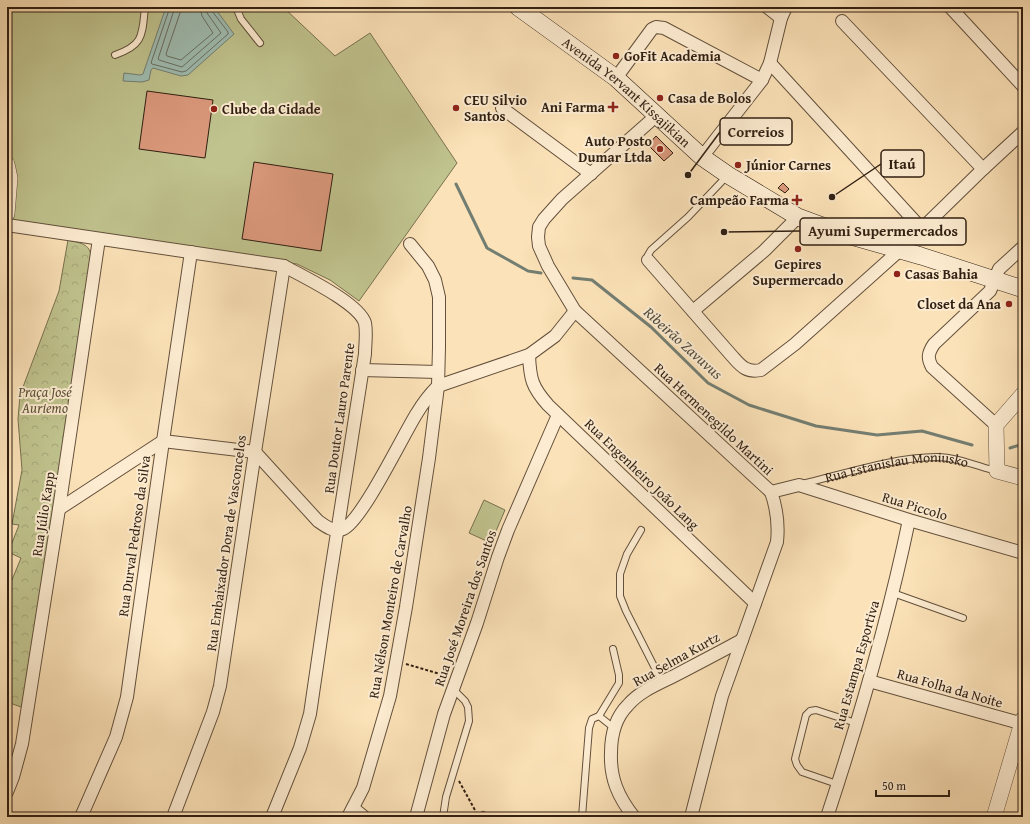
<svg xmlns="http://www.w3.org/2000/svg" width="1030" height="824" font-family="'Gentium Book Plus',serif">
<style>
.park{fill:url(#park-crowns);stroke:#787150}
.pitch{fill:#c0c38e;stroke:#787150}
.water{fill:#9fbdb2;stroke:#737e72}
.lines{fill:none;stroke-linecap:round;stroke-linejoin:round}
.shore{stroke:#686e62;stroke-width:1}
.stream{stroke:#737e72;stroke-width:3}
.building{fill:#db997c;stroke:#301f12}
.service-casing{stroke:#63503c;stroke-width:8}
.minor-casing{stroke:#63503c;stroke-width:14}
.tertiary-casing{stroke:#63503c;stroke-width:16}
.secondary-casing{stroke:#301f12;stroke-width:18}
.path{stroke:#301f12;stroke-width:2;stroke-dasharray:3 2;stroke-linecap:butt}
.service{stroke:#fdecd1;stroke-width:6}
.minor{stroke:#fdecd1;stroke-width:12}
.tertiary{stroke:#fdecd1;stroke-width:15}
.secondary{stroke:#fdecd1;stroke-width:17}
.poi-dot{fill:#8f2418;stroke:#fdecd1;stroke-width:1.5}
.labels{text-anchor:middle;stroke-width:4;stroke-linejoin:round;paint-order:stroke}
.poi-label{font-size:14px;font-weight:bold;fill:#301f12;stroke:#fdecd1;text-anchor:start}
.street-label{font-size:14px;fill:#301f12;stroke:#fdecd1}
.park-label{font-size:14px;font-style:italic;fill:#5b5037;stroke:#fdecd1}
.water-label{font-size:15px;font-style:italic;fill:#514e42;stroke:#fdecd1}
.leader{fill:none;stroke:#301f12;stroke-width:1.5}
.callout-dot{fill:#301f12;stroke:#fdecd1;stroke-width:1.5}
.callout{fill:#fdecd1;stroke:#301f12;stroke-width:1.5}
.callout-label{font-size:15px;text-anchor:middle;font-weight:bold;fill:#301f12}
</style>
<defs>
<pattern id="park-crowns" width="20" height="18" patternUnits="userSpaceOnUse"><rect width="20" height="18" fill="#c0c38e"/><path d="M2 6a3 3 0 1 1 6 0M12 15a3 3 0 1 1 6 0" fill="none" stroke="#a5a779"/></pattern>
</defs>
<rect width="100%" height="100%" fill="#fce2b8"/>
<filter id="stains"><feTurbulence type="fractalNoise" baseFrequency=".005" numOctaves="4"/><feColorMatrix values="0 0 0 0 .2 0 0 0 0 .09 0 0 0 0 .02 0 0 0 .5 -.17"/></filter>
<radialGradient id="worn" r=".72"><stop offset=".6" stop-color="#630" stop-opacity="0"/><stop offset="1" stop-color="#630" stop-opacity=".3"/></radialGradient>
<path class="park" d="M68,240C79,243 91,243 91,258L24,708L7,702V592L21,558L10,553V548L19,525L12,524L22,470L18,419L20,395L59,291Z"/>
<g class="pitch">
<path d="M7,7H283L335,56L370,33L457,163L359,301L330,280L297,264L13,222L12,174L7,166Z"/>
<path d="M484,500L505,510L491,543L469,533Z"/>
</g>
<path class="water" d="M166,7H214L234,34L188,75L181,76L153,68L151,70L149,80L142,82L123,81L124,73L140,75L143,74Z"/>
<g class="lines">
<g class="shore">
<path d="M170,7L151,63L152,64L182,72L186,71L228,34V32L212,11L211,7"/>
<path d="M175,7L158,59L159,60L182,67L221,33L207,13L206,7"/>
<path d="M181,7L180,13L166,54L167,56L181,60L213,33L202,16L200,7"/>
</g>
<g class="stream">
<path d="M456,184L487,248L528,271L541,273"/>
<path d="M573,278L592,280L651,327L708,383L749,405L816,426L877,435L922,431L972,445"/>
<path d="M1010,448L1023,444"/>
</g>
</g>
<g class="building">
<path d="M147,91L213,100L205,158L139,149Z"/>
<path d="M656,136L673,153L664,161L648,145Z"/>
<path d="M254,162L333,174L321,251L242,239Z"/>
<path d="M783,183L789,189L785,193L778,188Z"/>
</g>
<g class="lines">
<g class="service-casing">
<g id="service">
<path d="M236,7L241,19L260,43"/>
<path d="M115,55C144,45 142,35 145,7"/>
<path d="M648,260V255L651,250L688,217L727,176"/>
<path id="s1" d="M802,484C843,474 895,457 937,457C956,457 977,466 996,471"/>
<path d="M641,530L627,554L620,574V596L626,611L662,682"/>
<path d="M893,593L963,618"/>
<path d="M599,716L619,683V675L613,649"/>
<path d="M837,784L802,772L797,765L795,759L806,715L810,711L816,710L856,723"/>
<path d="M443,817L446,797L469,721L468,707L465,701L453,689"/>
<path d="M480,817L483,815"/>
<path d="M582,817L589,728L592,719L599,716L614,728"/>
</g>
</g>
<g class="minor-casing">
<g id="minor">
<path d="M767,7L781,18"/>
<path d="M950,7L1023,86"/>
<path d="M842,21L983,169"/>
<path d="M770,63L921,228"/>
<path d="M616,78L652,29L656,27L664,28L762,80"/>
<path d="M502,108L591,174"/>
<path d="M656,116L562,199L544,219L539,227L538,237L539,246L548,266L575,311L771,492C777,509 779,523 777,542L722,696L691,817"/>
<path d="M702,157L762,80L770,63L781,18L786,7"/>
<path d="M7,225L284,266C302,276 359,303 365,323C367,333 365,345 365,354L329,584L310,714L300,748L272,817"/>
<path d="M648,260L732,356C741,366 746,373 761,370L795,344L900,250L983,169L1023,132"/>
<path d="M693,311L764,251L798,217"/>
<path d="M529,355C530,379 532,387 548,405L755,603"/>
<path d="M362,370L438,372"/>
<path d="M996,425L932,367C927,358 928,353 934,344L990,291L999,269L1023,247"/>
<path d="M771,492L799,485L909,520L1023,553"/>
<path d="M59,509L163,441L255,452L318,521C325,526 334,533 343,529C362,521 403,435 417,413C423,403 430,394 438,386L529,355L555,336L575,311"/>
<path d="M869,681L1023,724"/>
<path d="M7,792L13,777L22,744L59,509L99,239"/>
<path d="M353,808L364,817"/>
<path d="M81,817L116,737L127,697L163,441L191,252"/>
<path d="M173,817L213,712L220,686L255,452L284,266"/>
<path d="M348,817L363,788L390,696L406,607L429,458L438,386L439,347V297L435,280L428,266L410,244"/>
<path d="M416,817L444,714L477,623L498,557L508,530L558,415"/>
<path d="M634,817C618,797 610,778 611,753C611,735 615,718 628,705C640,691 658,684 674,676C697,664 720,652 742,640"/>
<path d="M827,817C859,720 888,621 909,520"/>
</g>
</g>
<g class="tertiary-casing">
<g id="tertiary">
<path d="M7,164L10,178L7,214"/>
<path d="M1023,394L996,425L997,471L1023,478"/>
<path d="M994,817L1023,719"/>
</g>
</g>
<g class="secondary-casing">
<g id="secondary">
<path id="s2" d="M518,7L616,78L702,157L728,175L798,217L844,234L921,256L1023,289"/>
</g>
</g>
<g class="path">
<path d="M406,664L447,676"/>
<path d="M459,781L476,812"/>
</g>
<use href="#service" class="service"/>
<use href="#minor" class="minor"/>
<use href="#tertiary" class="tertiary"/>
<use href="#secondary" class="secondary"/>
</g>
<g class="poi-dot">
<circle cx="616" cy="56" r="4"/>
<circle cx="660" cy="98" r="4"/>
<path d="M611 101h4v4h4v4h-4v4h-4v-4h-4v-4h4z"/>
<circle cx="456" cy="108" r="4"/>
<circle cx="214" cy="109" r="4"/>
<circle cx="660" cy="149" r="4"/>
<circle cx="738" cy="165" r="4"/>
<path d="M795 194h4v4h4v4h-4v4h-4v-4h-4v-4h4z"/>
<circle cx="798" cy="249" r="4"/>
<circle cx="897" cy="274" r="4"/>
<circle cx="1009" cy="304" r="4"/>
</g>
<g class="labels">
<g class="poi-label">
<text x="624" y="61">GoFit Academia</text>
<text x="668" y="103">Casa de Bolos</text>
<text x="464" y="105">CEU Silvio<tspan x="464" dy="16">Santos</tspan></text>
<text x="605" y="112" text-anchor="end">Ani Farma</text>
<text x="222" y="114">Clube da Cidade</text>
<text x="652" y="146" text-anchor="end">Auto Posto<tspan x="652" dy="16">Dumar Ltda</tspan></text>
<text x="746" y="170">Júnior Carnes</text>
<text x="789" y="205" text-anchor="end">Campeão Farma</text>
<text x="798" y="269" text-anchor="middle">Gepires<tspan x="798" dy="16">Supermercado</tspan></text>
<text x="905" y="279">Casas Bahia</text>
<text x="1001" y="309" text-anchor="end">Closet da Ana</text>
</g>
<g class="street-label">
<text dy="5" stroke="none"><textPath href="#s2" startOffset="138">Avenida Yervant Kissajikian</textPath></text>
<text transform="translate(339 418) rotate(-82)" y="5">Rua Doutor Lauro Parente</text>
<text transform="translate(714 419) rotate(43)" y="5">Rua Hermenegildo Martini</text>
<text dy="5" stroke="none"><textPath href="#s1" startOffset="97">Rua Estanislau Moniusko</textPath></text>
<text transform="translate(642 474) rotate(44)" y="5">Rua Engenheiro João Lang</text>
<text transform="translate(915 506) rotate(17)" y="5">Rua Piccolo</text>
<text transform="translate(43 514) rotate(-81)" y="5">Rua Júlio Kapp</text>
<text transform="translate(134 536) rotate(-82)" y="5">Rua Durval Pedroso da Silva</text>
<text transform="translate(226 543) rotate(-82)" y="5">Rua Embaixador Dora de Vasconcelos</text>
<text transform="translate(390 602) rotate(-80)" y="5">Rua Nélson Monteiro de Carvalho</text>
<text transform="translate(465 608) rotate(-71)" y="5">Rua José Moreira dos Santos</text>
<text transform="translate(676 659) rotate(-29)" y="5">Rua Selma Kurtz</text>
<text transform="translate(856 665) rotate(-74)" y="5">Rua Estampa Esportiva</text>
<text transform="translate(950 688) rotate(16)" y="5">Rua Folha da Noite</text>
</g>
<g class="park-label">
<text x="45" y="397">Praça José<tspan x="45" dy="16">Auriemo</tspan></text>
</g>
<g class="water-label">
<text transform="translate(683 343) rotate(42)" y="5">Ribeirão Zavuvus</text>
</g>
</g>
<path class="leader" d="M688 175L720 132M832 197L881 164M724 232L800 231"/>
<g class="callout-dot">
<circle cx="688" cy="175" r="4"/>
<circle cx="832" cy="197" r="4"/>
<circle cx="724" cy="232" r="4"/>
</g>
<g class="callout">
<rect x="720" y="118" width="72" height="27" rx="4"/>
<rect x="881" y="150" width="43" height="27" rx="4"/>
<rect x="800" y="218" width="166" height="27" rx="4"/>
</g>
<g class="callout-label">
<text x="756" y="137">Correios</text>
<text x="902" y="169">Itaú</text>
<text x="883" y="236">Ayumi Supermercados</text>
</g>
<rect width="1030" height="824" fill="none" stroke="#fce2b8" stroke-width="24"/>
<rect x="8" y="8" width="1014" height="808" fill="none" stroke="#301f12" stroke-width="2"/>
<rect x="12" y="12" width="1006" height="800" fill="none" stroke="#301f12"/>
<path d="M876 790v6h73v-6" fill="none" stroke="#301f12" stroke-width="2"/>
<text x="882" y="790" font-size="12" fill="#301f12" stroke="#fdecd1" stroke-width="3" paint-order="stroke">50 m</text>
<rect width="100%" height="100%" filter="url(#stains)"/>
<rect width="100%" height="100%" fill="url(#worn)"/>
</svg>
